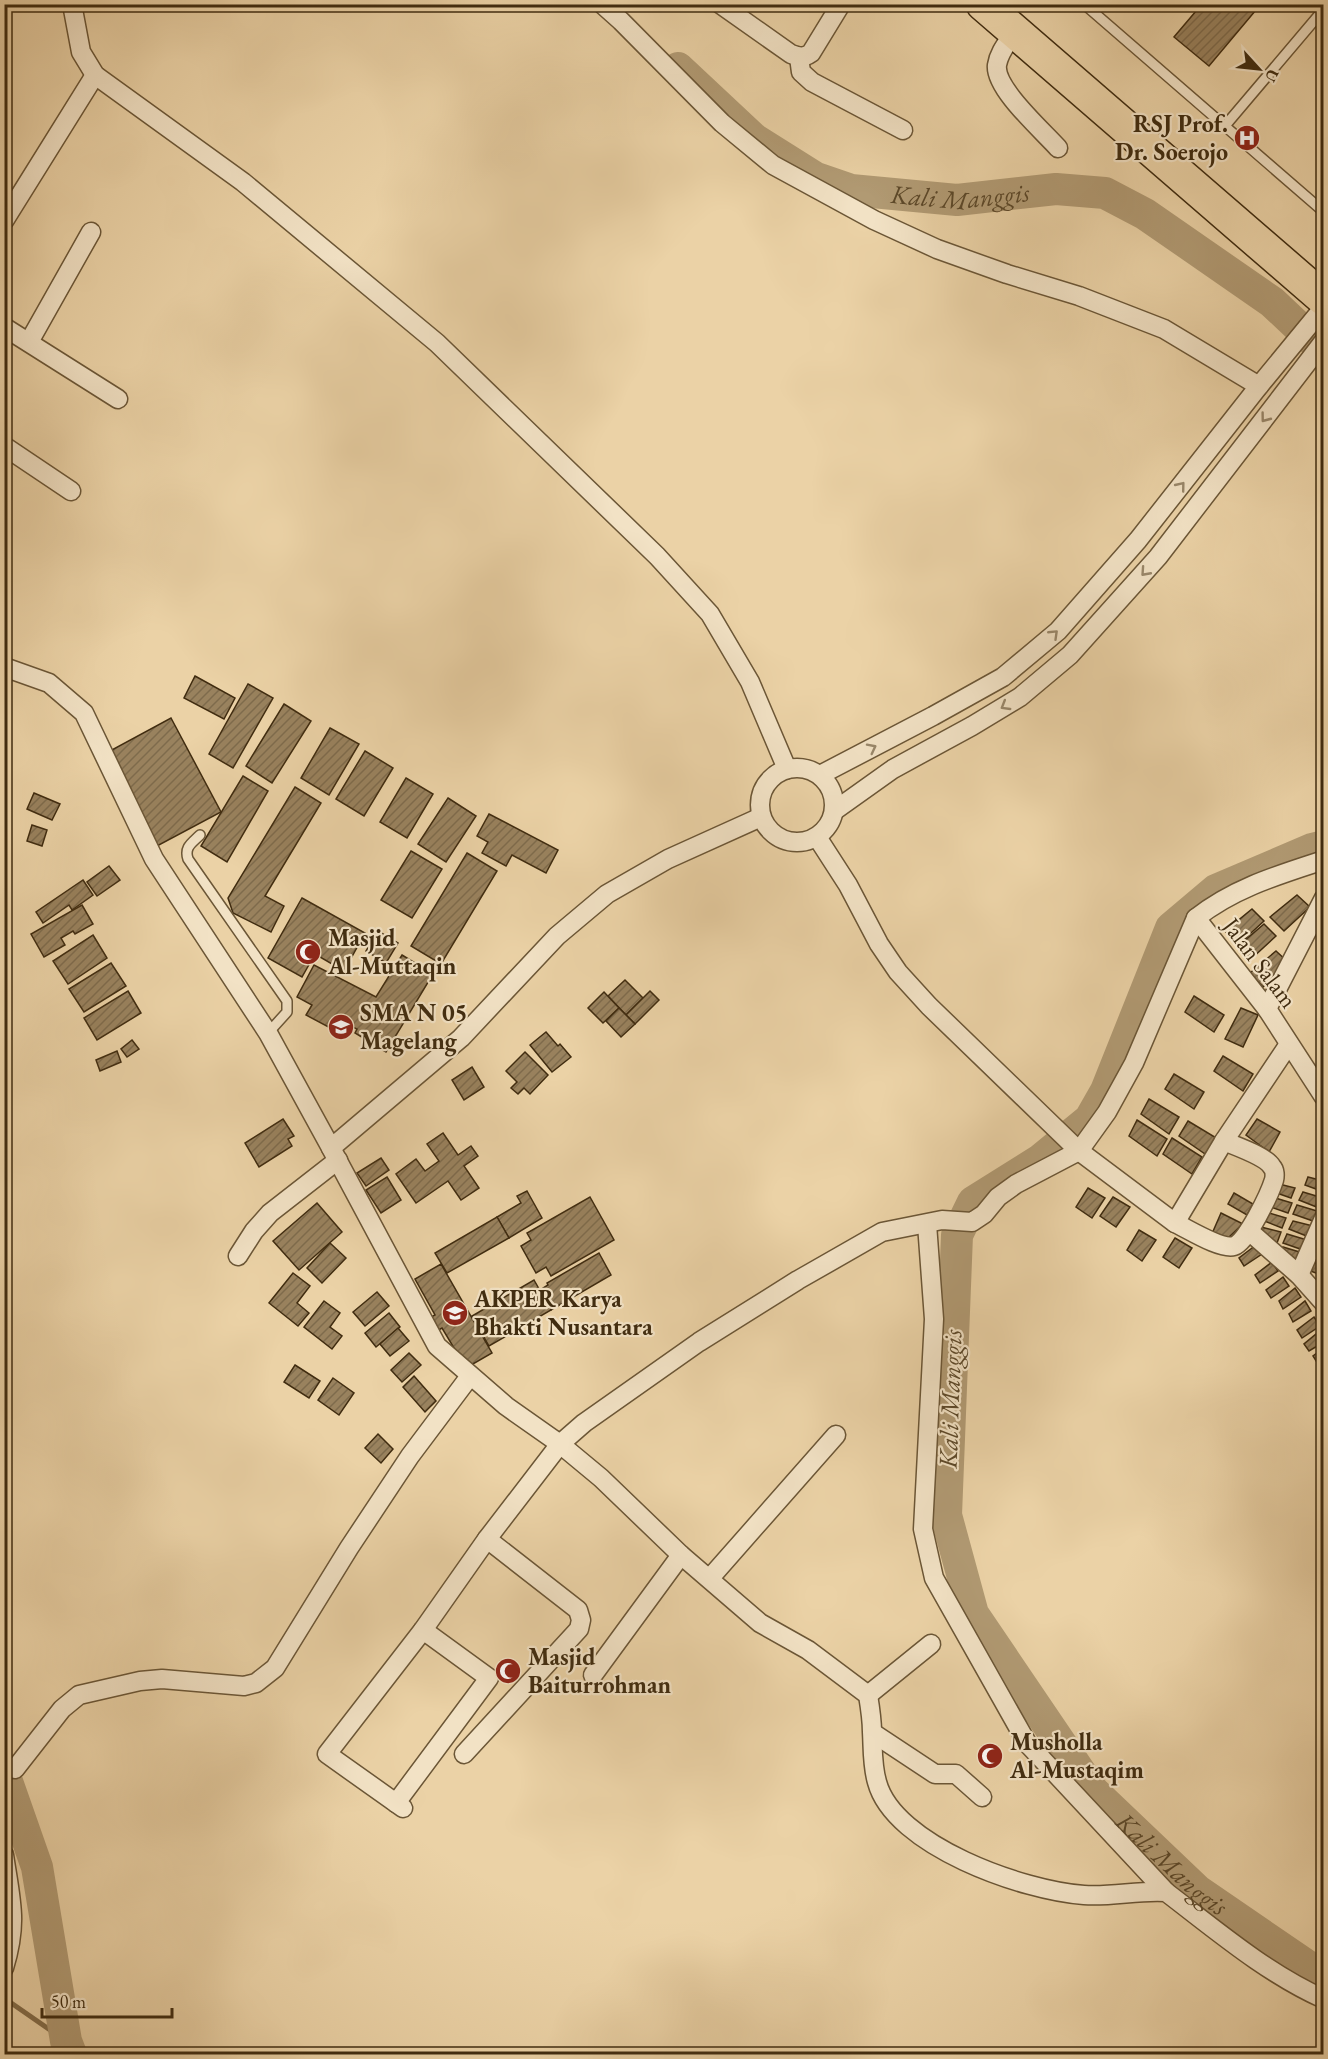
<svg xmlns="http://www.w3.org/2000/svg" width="1328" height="2059" font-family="'EB Garamond',serif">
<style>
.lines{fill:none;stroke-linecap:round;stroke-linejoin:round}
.stream{stroke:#846e4b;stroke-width:5}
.river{stroke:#b19a73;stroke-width:32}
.building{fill:url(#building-hatch);stroke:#402c10;stroke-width:1.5}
.lane-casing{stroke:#6b5636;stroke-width:12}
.street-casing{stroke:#6b5636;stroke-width:21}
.highway-casing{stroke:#402c10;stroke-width:36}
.lane{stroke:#f2e2c5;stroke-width:9}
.street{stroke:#f2e2c5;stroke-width:18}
.highway{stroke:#ebd2a6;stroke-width:33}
.oneway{stroke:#99876a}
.labels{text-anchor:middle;stroke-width:4.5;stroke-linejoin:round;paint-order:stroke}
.poi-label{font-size:24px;font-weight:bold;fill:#402c10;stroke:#f2e2c5;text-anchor:start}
.street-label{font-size:24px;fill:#402c10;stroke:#f2e2c5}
.water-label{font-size:26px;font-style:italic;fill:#5c4829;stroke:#f2e2c5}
</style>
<defs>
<pattern id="building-hatch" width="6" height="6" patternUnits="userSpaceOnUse" patternTransform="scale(1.5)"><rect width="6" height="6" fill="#99825e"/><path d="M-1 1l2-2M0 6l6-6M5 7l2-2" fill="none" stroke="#7e6b4c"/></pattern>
</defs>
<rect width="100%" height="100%" fill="#ebd2a6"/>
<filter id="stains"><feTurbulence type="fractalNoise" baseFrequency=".00333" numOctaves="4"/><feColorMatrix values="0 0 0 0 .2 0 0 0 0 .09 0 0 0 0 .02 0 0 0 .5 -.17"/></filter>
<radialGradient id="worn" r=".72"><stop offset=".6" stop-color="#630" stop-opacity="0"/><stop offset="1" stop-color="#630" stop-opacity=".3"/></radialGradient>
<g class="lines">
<path class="stream" d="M4,1998L66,2041"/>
<g class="river">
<path id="s1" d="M678,68L754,139L816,178L851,190L957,200L1056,189L1105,193L1145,214L1272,302L1324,351"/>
<path id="s2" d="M1324,846L1312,849L1216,890L1171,928L1106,1091L1090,1119L1040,1160L973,1202L957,1235L946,1515L973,1614L1093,1791L1198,1891L1309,1967L1324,1972"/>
<path d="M4,1773L37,1867L66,2041L71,2054"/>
</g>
</g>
<g class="building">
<path d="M1202,4H1261L1209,66L1174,37Z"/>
<path d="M195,676L235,698L224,719L184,698Z"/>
<path d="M248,684L273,698L233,768L209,754Z"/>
<path d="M284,704L311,721L272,783L246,766Z"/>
<path d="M171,718L221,812L157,846L108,752Z"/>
<path d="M330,728L359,744L329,795L301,778Z"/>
<path d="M365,751L393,768L364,816L336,799Z"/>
<path d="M243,776L268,791L227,862L201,846Z"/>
<path d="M406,778L433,794L407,838L380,822Z"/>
<path d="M295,787L321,803L265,896L284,906L271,932L233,913L228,898Z"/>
<path d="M34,793L60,804L52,820L27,809Z"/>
<path d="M448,798L476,816L446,862L418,844Z"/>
<path d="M489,814L558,850L546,873L512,855L506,866L482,853L488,842L477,836Z"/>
<path d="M32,825L47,830L42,846L27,841Z"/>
<path d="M411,851L442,869L412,918L381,900Z"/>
<path d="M467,853L497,871L441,964L411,946Z"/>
<path d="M109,866L120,880L97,896L87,882Z"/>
<path d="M83,880L93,895L72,910L69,905L43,923L36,912Z"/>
<path d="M1297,895L1310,907L1284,931L1270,917Z"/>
<path d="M302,898L365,933L344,971L315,954L302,977L268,958Z"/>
<path d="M82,905L93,924L75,934L73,931L61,938L65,945L44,957L31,934Z"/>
<path d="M1252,909L1264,921L1238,945L1225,931Z"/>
<path d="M1264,924L1276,936L1250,960L1237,947Z"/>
<path d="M378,931L398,943L386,963L366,951Z"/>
<path d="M93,935L107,958L68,984L53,961Z"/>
<path d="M1276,951L1289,963L1263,987L1250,973Z"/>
<path d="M402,955L433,974L386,1052L355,1033L357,1029L341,1021L336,1031L306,1015L312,1005L297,997L314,965L376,997Z"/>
<path d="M111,963L126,986L84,1012L69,989Z"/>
<path d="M625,980L643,998L626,1015L608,996Z"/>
<path d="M128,991L141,1013L97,1040L84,1018Z"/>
<path d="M650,991L659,1000L635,1024L626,1015Z"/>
<path d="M604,992L619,1008L603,1023L588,1008Z"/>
<path d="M1194,996L1224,1015L1214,1032L1185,1012Z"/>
<path d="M619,1008L635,1024L621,1037L606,1021Z"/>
<path d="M1241,1008L1258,1015L1243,1047L1225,1039Z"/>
<path d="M546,1032L558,1046L560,1044L571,1057L552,1072L530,1045Z"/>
<path d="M132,1040L139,1049L127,1057L121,1049Z"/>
<path d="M117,1051L121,1062L100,1071L96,1060Z"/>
<path d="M525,1052L548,1075L530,1094L524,1088L518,1094L511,1088L517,1082L506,1071Z"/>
<path d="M1223,1056L1253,1074L1243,1091L1214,1071Z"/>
<path d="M472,1067L484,1087L464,1100L452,1080Z"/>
<path d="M1174,1074L1204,1092L1194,1109L1165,1089Z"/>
<path d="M1149,1099L1179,1117L1169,1134L1141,1114Z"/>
<path d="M283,1119L294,1136L288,1139L292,1146L259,1167L245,1143Z"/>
<path d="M1257,1119L1280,1132L1269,1152L1246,1135Z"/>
<path d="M1137,1120L1167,1139L1157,1156L1129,1136Z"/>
<path d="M1188,1121L1218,1139L1208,1156L1179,1136Z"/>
<path d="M443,1133L458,1155L471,1146L478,1156L464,1166L479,1188L461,1200L448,1181L416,1203L396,1174L416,1159L425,1171L439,1161L427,1144Z"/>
<path d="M1172,1138L1202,1157L1192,1174L1163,1154Z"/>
<path d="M381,1158L389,1170L366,1186L357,1173Z"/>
<path d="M387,1177L401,1200L381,1213L366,1190Z"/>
<path d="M1308,1177L1324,1181V1192L1305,1185Z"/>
<path d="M1275,1183L1295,1188L1291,1198L1271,1191Z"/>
<path d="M1088,1188L1105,1198L1092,1218L1076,1207Z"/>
<path d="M527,1191L542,1218L509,1238L497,1217L521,1203L517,1196Z"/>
<path d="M1303,1192L1323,1198L1319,1208L1299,1200Z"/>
<path d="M1234,1193L1253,1204L1247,1215L1228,1204Z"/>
<path d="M590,1197L614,1240L551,1276L546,1267L536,1273L521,1246L531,1240L527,1233Z"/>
<path d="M1113,1197L1130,1207L1116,1227L1100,1216Z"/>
<path d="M1272,1197L1292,1203L1288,1213L1268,1206Z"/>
<path d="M317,1203L342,1232L299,1270L273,1241Z"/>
<path d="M1297,1205L1317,1211L1313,1221L1293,1214Z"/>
<path d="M1266,1212L1286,1218L1282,1228L1262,1220Z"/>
<path d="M1221,1213L1243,1224L1226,1240L1211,1236Z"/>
<path d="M497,1217L509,1238L447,1273L435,1253Z"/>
<path d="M1293,1221L1313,1226L1309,1237L1289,1229Z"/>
<path d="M1261,1227L1281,1232L1277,1243L1257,1235Z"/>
<path d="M1139,1230L1156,1240L1142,1261L1127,1250Z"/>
<path d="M1287,1234L1307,1240L1303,1250L1283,1243Z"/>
<path d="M1175,1238L1192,1248L1179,1268L1163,1257Z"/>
<path d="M330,1243L346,1258L322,1283L307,1268Z"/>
<path d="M1256,1245L1262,1254L1244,1266L1239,1258Z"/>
<path d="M1283,1247L1303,1253L1299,1263L1279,1256Z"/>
<path d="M599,1253L611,1275L551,1310L540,1290L548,1285L547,1283Z"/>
<path d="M1272,1262L1278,1271L1260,1283L1255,1275Z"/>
<path d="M1312,1262L1324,1265V1276L1308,1270Z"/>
<path d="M441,1264L492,1353L466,1368L442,1328L435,1332L427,1319L435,1315L415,1279Z"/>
<path d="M293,1273L310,1286L297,1303L309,1313L298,1326L269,1303Z"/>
<path d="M1283,1277L1289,1286L1271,1298L1266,1290Z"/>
<path d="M534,1280L551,1310L489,1346L472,1316Z"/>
<path d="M1295,1288L1301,1297L1283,1309L1279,1301Z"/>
<path d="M377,1292L389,1306L365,1326L353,1312Z"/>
<path d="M324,1301L340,1313L330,1327L342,1336L332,1349L304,1327Z"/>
<path d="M1305,1301L1311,1311L1293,1322L1289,1314Z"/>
<path d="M389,1313L400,1327L376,1347L365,1333Z"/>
<path d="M1314,1317L1320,1326L1302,1338L1297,1330Z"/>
<path d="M398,1328L409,1341L390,1356L380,1344Z"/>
<path d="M1321,1330L1324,1335V1342L1309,1351L1304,1344Z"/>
<path d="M1324,1348V1360L1318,1364L1313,1356Z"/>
<path d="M409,1353L421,1365L402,1382L391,1370Z"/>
<path d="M295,1365L320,1381L309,1398L284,1382Z"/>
<path d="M414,1376L436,1401L425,1412L403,1387Z"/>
<path d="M333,1378L354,1393L339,1415L318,1400Z"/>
<path d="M378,1434L393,1449L381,1463L365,1448Z"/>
</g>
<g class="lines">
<g class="lane-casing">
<g id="lane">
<path d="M1084,4L1324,212"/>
<path d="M1224,127L1324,9"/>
<path d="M200,835C192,843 184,847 188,859L287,1001V1012L268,1033"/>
</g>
</g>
<g class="street-casing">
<g id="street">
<path d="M72,4L81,52L95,75L243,182L437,343L657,556L710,614L750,682L787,769"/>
<path d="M602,4L621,21L722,123L773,165L874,220L937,249L1007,274L1079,296L1164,329L1259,386"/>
<path d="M720,4L791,54C799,57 804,58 811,53L841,4"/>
<path d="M1015,31C1008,42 999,52 997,65C994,88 1043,131 1058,148"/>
<path d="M799,57L801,72L812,82L903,130"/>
<path d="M4,221L95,75"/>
<path d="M4,327L118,399"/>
<path d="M29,342L91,232"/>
<path d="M4,446L71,491"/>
<path d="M4,667L49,683L84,713L154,859L268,1033L331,1148L461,1038L557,936L607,894L668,859L761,817"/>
<circle cx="797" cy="805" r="37"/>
<path d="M820,775L933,716L1003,677L1058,631L1138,540L1259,386L1324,307"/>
<path d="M834,811L893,769L972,726L1020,697L1070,655L1158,557L1324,341"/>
<path d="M817,837L848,885L879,944L898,972L929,1006L1079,1151L1175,1223L1224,1141L1289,1044"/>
<path d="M1196,918L1267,1009L1324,1097"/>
<path d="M1267,1009L1324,898"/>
<path d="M331,1148L437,1346L506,1406L560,1444L601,1478L681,1555L760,1623L808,1650L868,1695C870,1707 872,1719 872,1732C873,1748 872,1765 877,1782C894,1846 1024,1891 1084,1895C1112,1897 1139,1890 1166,1892C1216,1930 1266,1973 1324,1999"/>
<path d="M1175,1223C1188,1229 1221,1250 1234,1246C1247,1242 1270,1193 1274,1180C1275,1176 1275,1170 1272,1167C1266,1156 1235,1146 1224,1141"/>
<path d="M927,1224L934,1319L923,1529L934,1578L1027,1743L1166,1892"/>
<path d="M1249,1231L1299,1275L1324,1303"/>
<path d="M238,1256L254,1231L270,1213L338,1160"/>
<path d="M1299,1275L1324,1218"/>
<path d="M710,1578L836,1435"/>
<path d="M593,1675L681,1555"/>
<path d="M868,1695L931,1644"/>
<path d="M873,1733L935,1774H956L982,1797"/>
<path d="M464,1754L579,1629L581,1620L578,1610L487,1539"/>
<path d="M15,1769L62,1709L79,1695L140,1681L162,1679L244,1686L256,1683L275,1668L349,1548L410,1456L470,1376"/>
<path d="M396,1803L489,1678L423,1630"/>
<path d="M403,1808L327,1754L423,1630L487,1539L560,1444L584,1423L699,1342L798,1280L882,1232L942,1220L972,1222L984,1214L998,1197L1016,1184L1079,1151L1107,1112L1134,1063L1196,918C1234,888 1278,875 1324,860"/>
<path d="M4,1855C11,1901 18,1922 4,1968"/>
</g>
</g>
<g class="highway-casing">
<path id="highway" d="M983,4L1324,299"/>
</g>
<use href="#lane" class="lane"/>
<use href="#street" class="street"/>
<use href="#highway" class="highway"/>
</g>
<defs><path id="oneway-chevron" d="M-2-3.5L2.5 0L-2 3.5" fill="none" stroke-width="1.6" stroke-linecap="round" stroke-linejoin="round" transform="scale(1.5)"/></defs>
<g class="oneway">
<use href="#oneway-chevron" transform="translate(1265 418) rotate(127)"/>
<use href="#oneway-chevron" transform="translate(1181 486) rotate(-51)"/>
<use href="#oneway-chevron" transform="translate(1145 572) rotate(132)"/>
<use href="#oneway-chevron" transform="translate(1054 634) rotate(-44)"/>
<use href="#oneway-chevron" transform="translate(1005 706) rotate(149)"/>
<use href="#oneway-chevron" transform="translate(872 748) rotate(-27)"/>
</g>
<defs>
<g id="hospital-disc" transform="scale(1.35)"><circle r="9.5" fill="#8f2418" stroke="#f2e2c5"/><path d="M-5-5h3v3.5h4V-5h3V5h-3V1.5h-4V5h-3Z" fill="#fff"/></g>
<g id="mosque-disc" transform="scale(1.35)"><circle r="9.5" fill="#8f2418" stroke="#f2e2c5"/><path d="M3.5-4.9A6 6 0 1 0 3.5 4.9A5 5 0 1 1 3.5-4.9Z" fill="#fff"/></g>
<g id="school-disc" transform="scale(1.35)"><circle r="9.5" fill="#8f2418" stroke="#f2e2c5"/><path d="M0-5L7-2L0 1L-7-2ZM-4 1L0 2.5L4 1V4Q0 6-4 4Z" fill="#fff"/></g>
<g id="university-disc" transform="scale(1.35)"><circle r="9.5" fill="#8f2418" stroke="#f2e2c5"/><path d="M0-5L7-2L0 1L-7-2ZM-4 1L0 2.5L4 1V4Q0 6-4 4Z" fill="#fff"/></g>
</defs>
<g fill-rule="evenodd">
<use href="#hospital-disc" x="1247" y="138"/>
<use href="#mosque-disc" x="308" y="952"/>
<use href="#school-disc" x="341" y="1027"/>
<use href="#university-disc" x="455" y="1313"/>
<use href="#mosque-disc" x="508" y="1671"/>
<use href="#mosque-disc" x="990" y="1756"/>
</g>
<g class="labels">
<g class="poi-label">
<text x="1228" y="132" text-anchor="end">RSJ Prof.<tspan x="1228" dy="28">Dr. Soerojo</tspan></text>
<text x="328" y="946">Masjid<tspan x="328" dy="28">Al-Muttaqin</tspan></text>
<text x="360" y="1021">SMA N 05<tspan x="360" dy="28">Magelang</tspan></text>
<text x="474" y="1307">AKPER Karya<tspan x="474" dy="28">Bhakti Nusantara</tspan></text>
<text x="528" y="1665">Masjid<tspan x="528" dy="28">Baiturrohman</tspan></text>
<text x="1010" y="1750">Musholla<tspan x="1010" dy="28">Al-Mustaqim</tspan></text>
</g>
<g class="street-label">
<text transform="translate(1260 963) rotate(53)" y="8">Jalan Salam</text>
</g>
<g class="water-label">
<text dy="9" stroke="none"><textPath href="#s1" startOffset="324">Kali Manggis</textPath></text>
<text transform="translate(950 1399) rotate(-88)" y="9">Kali Manggis</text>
<text dy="9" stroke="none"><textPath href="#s2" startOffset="1268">Kali Manggis</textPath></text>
</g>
</g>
<rect width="1328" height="2059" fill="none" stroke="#ebd2a6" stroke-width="24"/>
<rect x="6" y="6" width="1316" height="2047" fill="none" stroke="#402c10" stroke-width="3"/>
<rect x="12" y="12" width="1304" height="2035" fill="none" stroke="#402c10" stroke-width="1.5"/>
<g transform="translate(1259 69) rotate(117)" stroke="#f2e2c5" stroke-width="4.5" paint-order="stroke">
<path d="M0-4.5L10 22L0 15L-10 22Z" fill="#402c10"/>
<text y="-9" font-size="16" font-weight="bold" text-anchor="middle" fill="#402c10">U</text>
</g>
<path d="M42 2008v9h130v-9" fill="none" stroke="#402c10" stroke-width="3"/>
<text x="51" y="2008" font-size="18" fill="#402c10" stroke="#f2e2c5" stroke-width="4.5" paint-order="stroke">50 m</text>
<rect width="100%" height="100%" filter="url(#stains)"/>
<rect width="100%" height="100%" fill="url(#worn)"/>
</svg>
